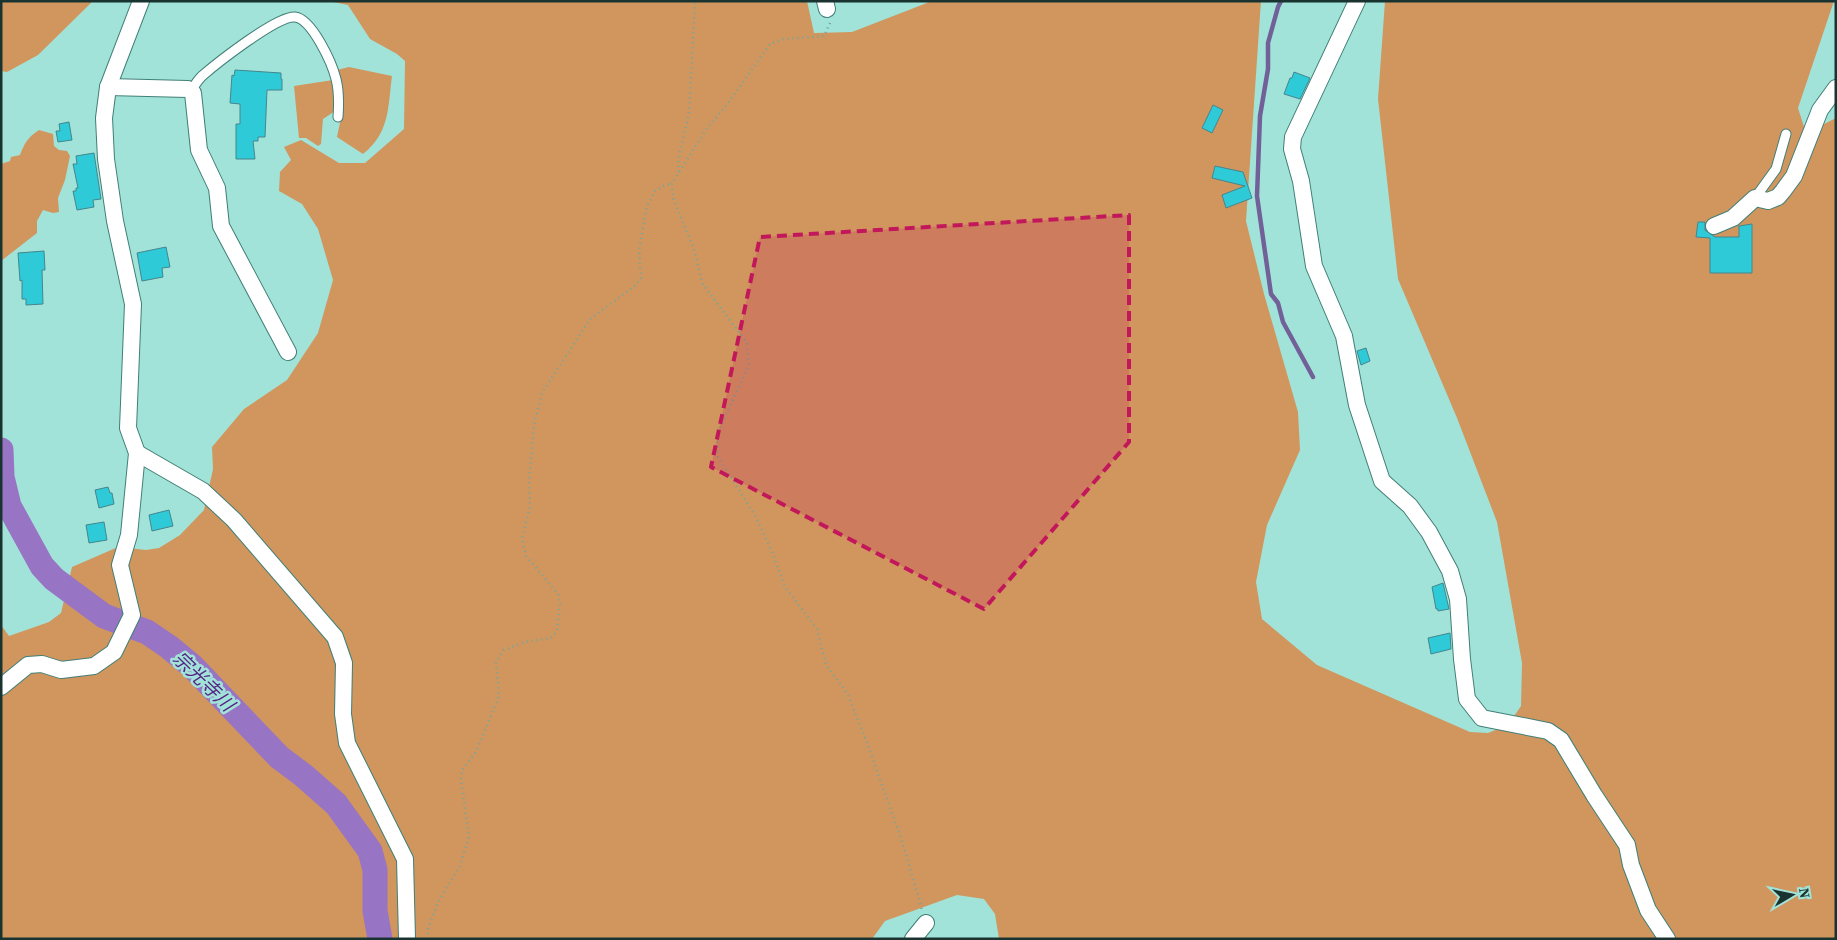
<svg xmlns="http://www.w3.org/2000/svg" width="1837" height="940" font-family="'Source Serif 4','Noto Sans JP',serif">
<style>
.green{fill:#d0965e}
.lines{fill:none;stroke-linecap:round;stroke-linejoin:round}
.stream{stroke:#726198;stroke-width:4.5}
.river{stroke:#9874c4;stroke-width:25}
.building{fill:#2ecad7;stroke:#45868d}
.lane-casing{stroke:#407f76;stroke-width:11}
.street-casing{stroke:#407f76;stroke-width:18}
.path{stroke:#72a69e;stroke-width:2.5;stroke-dasharray:1 4;stroke-linecap:butt}
.lane{stroke:#fff;stroke-width:9}
.street{stroke:#fff;stroke-width:16}
.marked{fill:#c2185b;fill-opacity:0.2;stroke:#c2185b;stroke-width:4;stroke-dasharray:10 6;stroke-linejoin:round}
.labels{text-anchor:middle;stroke-width:5;stroke-linejoin:round;paint-order:stroke}
.water-label{font-size:19px;font-style:italic;fill:#562484;stroke:#a2e3d9}
</style>
<rect width="100%" height="100%" fill="#a2e3d9"/>
<g class="green">
<path d="M1,1H93L38,55L7,72L1,71Z"/>
<path d="M328,1H807L814,33L852,32L932,1H1261L1246,221L1264,294L1298,412L1300,450L1267,525L1256,582L1262,619L1317,665L1470,732L1488,733L1508,725L1521,706L1522,663L1497,522L1457,418L1398,279L1378,99L1385,1H1834L1798,108L1806,133L1836,118V939H999L995,914L984,899L957,895L885,921L872,939H1V625L9,636L49,622L61,613L72,567L118,547L146,550L159,548L180,535L204,510L213,469L212,447L244,409L287,380L318,333L333,280L318,229L302,204L279,191L280,172L291,160L284,147L301,140L339,163H365L404,129L405,61L397,54L370,39L348,5Z"/>
<path d="M349,67L392,76C388,106 390,133 363,154L337,137L343,108L337,70Z"/>
<path d="M333,80L335,111L323,119L321,144L318,146L306,138H299L294,86Z"/>
<path d="M39,130L53,134L54,146L59,150L67,151L70,156L65,180L58,198L59,212L53,213L43,210L37,221V233L1,261V164L10,161L11,157L20,155C24,144 28,137 39,130Z"/>
</g>
<g class="lines">
<path class="stream" d="M1281,1L1278,7L1268,43V69L1260,116L1257,196L1271,294L1278,303L1283,322L1313,377"/>
<path class="river" d="M1,450L2,477L9,506L42,566L54,579L104,616L147,632L169,647L192,666L279,757L303,775L336,804L370,851L375,870V911L380,939"/>
</g>
<g class="building">
<path d="M235,70L281,73V79H282V90H267L265,137H258V141H253L255,159H236V124H240V104L230,103L232,75L234,76Z"/>
<path d="M1294,72L1310,78L1300,99L1284,94L1290,78H1292Z"/>
<path d="M1213,105L1223,110L1212,133L1202,128Z"/>
<path d="M69,122L72,140L58,142L56,131H60L59,124Z"/>
<path d="M94,153L101,199L93,200L94,207L77,210L73,191H76V188H78L73,164H77L76,156Z"/>
<path d="M1215,166L1243,172L1252,198L1226,208L1222,195L1245,186L1212,178Z"/>
<path d="M1698,222H1705V230L1715,237H1739V226L1752,224V273H1710V238L1696,237Z"/>
<path d="M166,247L170,267L162,268L163,277L142,281L137,253Z"/>
<path d="M44,251L45,270H42L43,304L26,305V299H22V280L20,281L18,253Z"/>
<path d="M1366,348L1370,361L1361,365L1357,351Z"/>
<path d="M108,487L110,493H112L114,504L99,508L95,490Z"/>
<path d="M169,510L173,526L152,531L149,515Z"/>
<path d="M104,522L107,540L89,543L86,525Z"/>
<path d="M1443,583L1449,609L1438,611V609H1436L1432,587Z"/>
<path d="M1450,633L1451,649L1431,654L1428,638Z"/>
</g>
<g class="lines">
<g class="lane-casing">
<g id="lane">
<path d="M191,91C194,86 198,80 202,76C217,63 278,15 295,17C312,19 332,63 336,79C339,91 339,104 338,117"/>
<path d="M1755,198L1776,169L1786,134"/>
</g>
</g>
<g class="street-casing">
<g id="street">
<path d="M825,1L827,9"/>
<path d="M1357,1L1293,137L1292,149L1301,181L1314,266L1344,336L1357,405L1382,481L1410,506L1429,532L1450,571L1458,599L1462,659L1467,699L1482,718L1548,731L1561,740L1594,795L1627,845L1631,865L1648,910L1667,939"/>
<path d="M108,87L188,89L193,93L199,150L217,188L221,226L288,352"/>
<path d="M1714,226L1733,218L1755,198L1768,201L1778,197L1783,191L1794,176L1820,110L1836,88"/>
<path d="M137,453L203,491L234,520L335,637L344,663L343,714L347,743L405,859L407,939"/>
<path d="M1,687L28,665L42,664L61,670L94,666L114,652L132,615L120,565L129,535L137,453L128,428L133,304L115,221L106,159L104,118L108,87L141,1"/>
<path d="M913,939L926,923"/>
</g>
</g>
<g class="path">
<path d="M830,23L824,36L784,39L770,44L726,106L708,127L679,172L672,184L673,198L695,252L702,283L747,343L749,365L717,434L718,457L756,517L772,552L785,587L817,629L826,665L847,693L866,740L902,841L922,910"/>
<path d="M679,172L678,161L689,113L695,1"/>
<path d="M427,939L428,929L438,902L460,866L469,837L461,779L462,770L476,752L499,696L496,662L504,650L525,642L551,638L557,631L560,604L558,594L526,556L522,538L530,507L529,482L534,425L542,393L590,319L636,285L641,278L639,251L647,206L655,191L665,185L672,184"/>
</g>
<use href="#lane" class="lane"/>
<use href="#street" class="street"/>
</g>
<path class="marked" d="M1129,215V442L984,609L711,467L760,237Z"/>
<g class="labels">
<g class="water-label">
<text transform="translate(204 681) rotate(44)" y="7">宗光寺川</text>
</g>
</g>
<rect width="1837" height="940" fill="none" stroke="#193430" stroke-width="5"/>
<g transform="translate(1792 895) rotate(81)" stroke="#a2e3d9" stroke-width="4" paint-order="stroke">
<path d="M0-4L9 19L0 12L-9 19Z" fill="#193430"/>
<text y="-8" font-size="14" font-weight="bold" text-anchor="middle" fill="#193430">N</text>
</g>
</svg>
